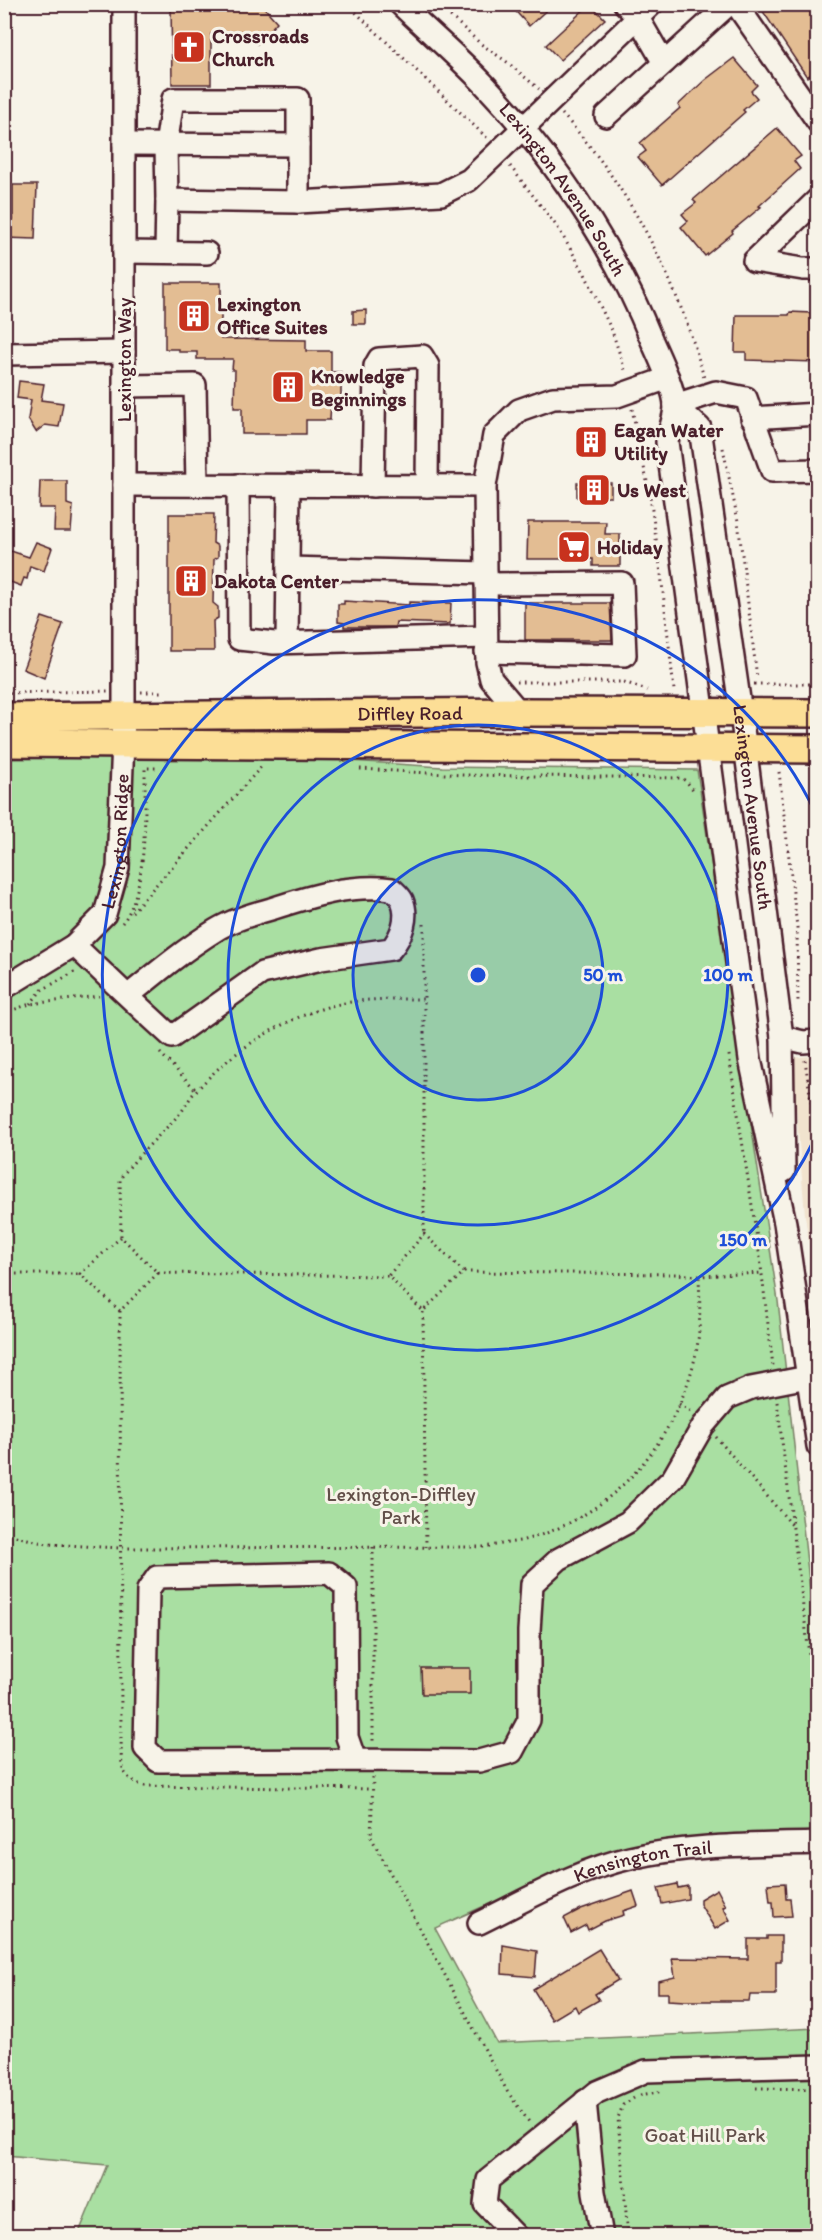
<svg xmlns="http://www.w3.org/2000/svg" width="822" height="2240" font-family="Itim,sans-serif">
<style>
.built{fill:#f1e3ce}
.green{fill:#a9dfa2;stroke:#7a7f66;stroke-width:1.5}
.building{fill:#e3bd93;stroke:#4a1f2b;stroke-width:1.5}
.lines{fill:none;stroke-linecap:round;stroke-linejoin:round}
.minor-casing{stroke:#4a1f2b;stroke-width:26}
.major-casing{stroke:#4a1f2b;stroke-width:32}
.path{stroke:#4a1f2b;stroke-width:3;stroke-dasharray:1.5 4.5;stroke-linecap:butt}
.minor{stroke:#f7f3e8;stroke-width:21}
.major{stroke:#fcde96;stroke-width:27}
.ring{fill:none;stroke:#1d4ed8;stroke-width:3}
.labels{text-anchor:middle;stroke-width:6;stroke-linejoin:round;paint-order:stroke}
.poi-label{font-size:20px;font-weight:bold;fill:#4a1f2b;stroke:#f7f3e8;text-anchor:start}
.street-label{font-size:20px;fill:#4a1f2b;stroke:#f7f3e8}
.park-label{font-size:20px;fill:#624f49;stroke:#f7f3e8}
.centre{fill:#1d4ed8;stroke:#f7f3e8;stroke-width:3}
.ring-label{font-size:18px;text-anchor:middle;font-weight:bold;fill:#1d4ed8;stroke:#f7f3e8;stroke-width:6;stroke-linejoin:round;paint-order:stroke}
</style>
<rect width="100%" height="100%" fill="#f7f3e8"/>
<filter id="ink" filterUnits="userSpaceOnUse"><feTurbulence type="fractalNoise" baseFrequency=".0167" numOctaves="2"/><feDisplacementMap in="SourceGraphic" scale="12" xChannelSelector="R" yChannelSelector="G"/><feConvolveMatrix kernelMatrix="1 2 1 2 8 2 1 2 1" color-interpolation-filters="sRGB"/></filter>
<g filter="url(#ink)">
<path class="built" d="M817,1055V1301L805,1215L792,1058Z"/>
<path class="green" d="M152,756L335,760L442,767L697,770L778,1301L817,1653V1834L574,1866L435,1928L497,2043L817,2028V2235H78L107,2165L5,2156V759Z"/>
<g class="building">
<path d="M171,4H261L277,22L257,44L243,31L211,34V84H172Z"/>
<path d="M509,4H553L529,26Z"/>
<path d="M590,4L605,19L560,60L546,45Z"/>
<path d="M770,4H818V70L807,77L762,10Z"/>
<path d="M734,58L757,85L751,91L757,98L743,110L745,112L662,185L638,157L646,151L640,143L680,108L678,105L705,80Z"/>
<path d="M777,128L801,156L794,161L800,169L759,206L761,207L732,231L733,233L705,256L681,227L688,221L682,214L696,203L693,200Z"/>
<path d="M13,185H37L35,239L5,238V219H13Z"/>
<path d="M165,283H221V339L306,340V351H331V372H341V400H331L330,420H306V434H242V408H234L235,370H232L233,359H197V352H179V349H165Z"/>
<path d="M366,310V324H353V311Z"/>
<path d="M790,312L811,313V315H818V362L746,360V352H735L736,315H789Z"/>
<path d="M19,381L44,384L41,400L63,403L59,427L45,425L36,432L28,419L31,400L17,398Z"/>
<rect x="579" y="432" width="23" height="20"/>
<path d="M40,481H67V504L73,506L71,531H54L55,508H39Z"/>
<rect x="577" y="483" width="34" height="14"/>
<path d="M169,514H214L213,543L218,546V557L214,559L213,603L218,607V618L213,621L214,651H169Z"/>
<path d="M528,522H606L605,534H620V566H593V559H527Z"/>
<path d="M36,542L52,548L44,571L30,566L27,579L24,578L21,586L5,580L4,554L11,551L29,557Z"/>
<path d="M344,601L409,605V602L451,603L450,624L396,622L395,627H344V623L338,622V604H344Z"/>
<path d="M525,603H610L612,640H525Z"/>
<path d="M42,617L63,624L44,678L23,669Z"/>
<path d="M421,1668H470V1694H422Z"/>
<path d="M785,1883L786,1899H790L792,1916L774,1917L773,1902H770L768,1884Z"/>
<path d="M677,1884L678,1888L688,1886V1899L662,1904L658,1888Z"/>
<path d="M717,1889L726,1906L723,1907L730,1920L715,1929L700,1904V1899Z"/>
<path d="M633,1891L638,1906L623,1911L624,1915L605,1921L588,1930L586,1925L571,1933L564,1918L581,1909Z"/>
<path d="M767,1936H781V1961H776V1995H750L749,2001H685L668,2000V1993H658V1981L675,1977L672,1958L748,1959V1939H767Z"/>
<path d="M503,1945L537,1951L535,1977L502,1974Z"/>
<path d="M599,1949L618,1980L595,1994L599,2000L578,2012L575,2006L552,2020L533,1989Z"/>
</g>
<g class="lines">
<g class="minor-casing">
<g id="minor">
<path id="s1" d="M400,4C428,31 457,56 483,83C555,159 613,244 652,341C659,357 675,390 675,406C675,417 669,431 667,442L750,1059L785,1223L818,1446"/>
<path d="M625,4L638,18L664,63"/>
<path d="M736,4L818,122"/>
<path d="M173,99H298V202L167,200L166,146Z"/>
<path d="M606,116L729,4"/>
<path d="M124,144L298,145"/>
<path d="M818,199L754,261L803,269H818"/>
<path d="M298,202L441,194L469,180L652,4"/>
<path d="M124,252L207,253"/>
<path d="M166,252L167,200"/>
<path d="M4,354L124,352"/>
<path d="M124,386L195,385L197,485"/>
<path id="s2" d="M675,405L700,428L741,713L782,1037L784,1171"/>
<path d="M675,405L716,392L746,398L772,471L818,470"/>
<path d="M752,418L818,414"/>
<path d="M124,485L485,486"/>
<path d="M238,485L239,639L274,643L486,637"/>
<path d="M373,486L375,366L379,359L422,356L428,366L427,486"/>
<path d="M288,568L486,573"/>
<path d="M287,642L289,485"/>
<path d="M486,652L625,655L622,583L486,584"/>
<path d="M519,712L491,679L487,662L485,486L494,435L519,410L553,398L617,396L668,378"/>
<path d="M74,945C106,976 139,1007 172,1037L262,973L321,959L391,949C402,936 409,917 402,900C400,896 395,892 392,889C350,884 311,896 271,909C253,914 232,920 216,930C185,949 156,973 128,996"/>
<path id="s3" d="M4,988L74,945L105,914L118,868L124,715V4"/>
<path d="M782,1037L803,1042L818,1041"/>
<path d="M355,1760L158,1761L145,1748L148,1590L157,1577L329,1573L346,1587L347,1737L355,1760L479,1761L512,1752L529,1720V1631L532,1584L559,1559L628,1522L673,1478L703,1426L727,1398L751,1388L818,1375"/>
<path id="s4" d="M479,1923C528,1899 577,1870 630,1858C691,1844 756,1845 818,1843"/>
<path d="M585,2101L594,2192L602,2236"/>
<path d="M516,2236L485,2204L488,2180L597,2092L646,2071L818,2066"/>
</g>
</g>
<g class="major-casing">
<g id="major">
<path id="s5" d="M4,717L519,712L818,713"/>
<path d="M4,743L818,749"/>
</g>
</g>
<g class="path">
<path d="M347,4L487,138"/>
<path d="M437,4L481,44L507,62L539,89"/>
<path d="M562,114C630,187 678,282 704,378"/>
<path d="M510,166L558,228L585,274L612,331L626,373"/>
<path d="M632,409L650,496L661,574L674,690"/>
<path d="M723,448L738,521L757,678"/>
<path d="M516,682H624L647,690"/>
<path d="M754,684H818"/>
<path d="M141,692H165"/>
<path d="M4,693L108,691"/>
<path d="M360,769L463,775L681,778L686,781L695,792"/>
<path d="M779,772L797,927L798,1003"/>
<path d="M132,912L261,767"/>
<path d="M122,923C148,893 145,807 145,768H159"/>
<path d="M424,924V1234"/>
<path d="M30,1004L42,990L76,971"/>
<path d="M4,1013L30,1004L99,996"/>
<path d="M160,1053L196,1090"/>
<path d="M729,1055L760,1258L773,1366"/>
<path d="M805,1060L818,1149"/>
<path d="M121,1237L80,1274L120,1311L158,1273L121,1237L120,1179C138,1154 162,1134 182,1111C187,1104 191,1095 198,1089C231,1052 276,1023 324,1008C356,998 391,999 424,999"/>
<path d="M464,1272L676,1274L699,1276L762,1273"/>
<path d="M158,1273L388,1276L423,1311L464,1272L424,1234L388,1276"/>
<path d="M4,1274H80"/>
<path d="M120,1311L121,1737C122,1762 117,1778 145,1786L372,1789"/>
<path d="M423,1312L426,1547"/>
<path d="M777,1402L818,1725"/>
<path d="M679,1404L691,1411"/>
<path d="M716,1437L792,1525"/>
<path d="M4,1533L47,1544L119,1548L484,1547C496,1545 508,1543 520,1541C609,1520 674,1446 695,1358C701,1332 700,1303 699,1276"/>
<path d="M373,1547V1744"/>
<path d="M373,1777L371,1837L507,2091L529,2122"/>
<path d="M756,2088L818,2089"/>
<path d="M640,2095L663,2091"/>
<path d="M476,2233L478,2236"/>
<path d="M628,2236L618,2118L623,2105L634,2098"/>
</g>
<use href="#minor" class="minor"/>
<use href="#major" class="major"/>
</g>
</g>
<circle cx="478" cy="975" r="125" fill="#1d4ed8" fill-opacity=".12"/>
<g class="ring">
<circle cx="478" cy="975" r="125"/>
<circle cx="478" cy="975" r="250"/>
<path d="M816 1136A375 375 0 1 1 816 814"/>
</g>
<defs>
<g id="church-square" transform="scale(1.725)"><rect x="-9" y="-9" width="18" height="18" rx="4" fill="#c8321e" stroke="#f7f3e8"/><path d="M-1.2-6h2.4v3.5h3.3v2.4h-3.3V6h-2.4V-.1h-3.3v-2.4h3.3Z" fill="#fff"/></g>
<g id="building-square" transform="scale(1.725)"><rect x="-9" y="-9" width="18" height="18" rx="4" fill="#c8321e" stroke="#f7f3e8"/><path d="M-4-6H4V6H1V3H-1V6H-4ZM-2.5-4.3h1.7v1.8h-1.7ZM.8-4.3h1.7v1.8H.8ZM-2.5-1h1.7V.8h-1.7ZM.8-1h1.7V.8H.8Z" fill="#fff"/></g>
<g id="supermarket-square" transform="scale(1.725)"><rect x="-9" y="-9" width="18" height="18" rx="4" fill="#c8321e" stroke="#f7f3e8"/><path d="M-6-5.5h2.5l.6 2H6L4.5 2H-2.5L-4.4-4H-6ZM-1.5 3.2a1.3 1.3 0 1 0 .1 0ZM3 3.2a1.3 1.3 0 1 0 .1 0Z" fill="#fff"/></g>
</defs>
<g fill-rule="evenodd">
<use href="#church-square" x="189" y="47"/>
<use href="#building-square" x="194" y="316"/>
<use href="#building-square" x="288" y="387"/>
<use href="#building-square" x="591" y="442"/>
<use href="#building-square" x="594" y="490"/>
<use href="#supermarket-square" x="574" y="547"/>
<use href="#building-square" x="191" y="581"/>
</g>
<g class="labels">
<g class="poi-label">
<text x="212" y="43">Crossroads<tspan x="212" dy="23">Church</tspan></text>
<text x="217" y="311">Lexington<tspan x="217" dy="23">Office Suites</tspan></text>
<text x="311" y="383">Knowledge<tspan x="311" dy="23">Beginnings</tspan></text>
<text x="614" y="437">Eagan Water<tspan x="614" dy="23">Utility</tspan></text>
<text x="617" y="497">Us West</text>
<text x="597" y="554">Holiday</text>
<text x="214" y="588">Dakota Center</text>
</g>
<g class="street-label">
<text dy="7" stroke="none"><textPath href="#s1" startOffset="248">Lexington Avenue South</textPath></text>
<text transform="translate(124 360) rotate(-90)" y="7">Lexington Way</text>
<text dy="7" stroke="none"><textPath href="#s5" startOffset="406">Diffley Road</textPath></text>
<text dy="7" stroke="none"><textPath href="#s2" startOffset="417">Lexington Avenue South</textPath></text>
<text dy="7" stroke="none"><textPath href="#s3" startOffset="200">Lexington Ridge</textPath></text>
<text dy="7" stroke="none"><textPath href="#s4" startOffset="177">Kensington Trail</textPath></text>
</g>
<g class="park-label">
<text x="401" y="1501">Lexington-Diffley<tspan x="401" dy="23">Park</tspan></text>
<text x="705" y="2142">Goat Hill Park</text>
</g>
</g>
<circle cx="478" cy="975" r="9" class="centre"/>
<g class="ring-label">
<text x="603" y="981">50 m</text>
<text x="728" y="981">100 m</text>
<text x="743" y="1246">150 m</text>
</g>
<rect width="822" height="2240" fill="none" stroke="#f7f3e8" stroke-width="24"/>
<rect x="12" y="12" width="798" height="2216" fill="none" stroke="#4a1f2b" stroke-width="2" filter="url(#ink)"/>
</svg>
